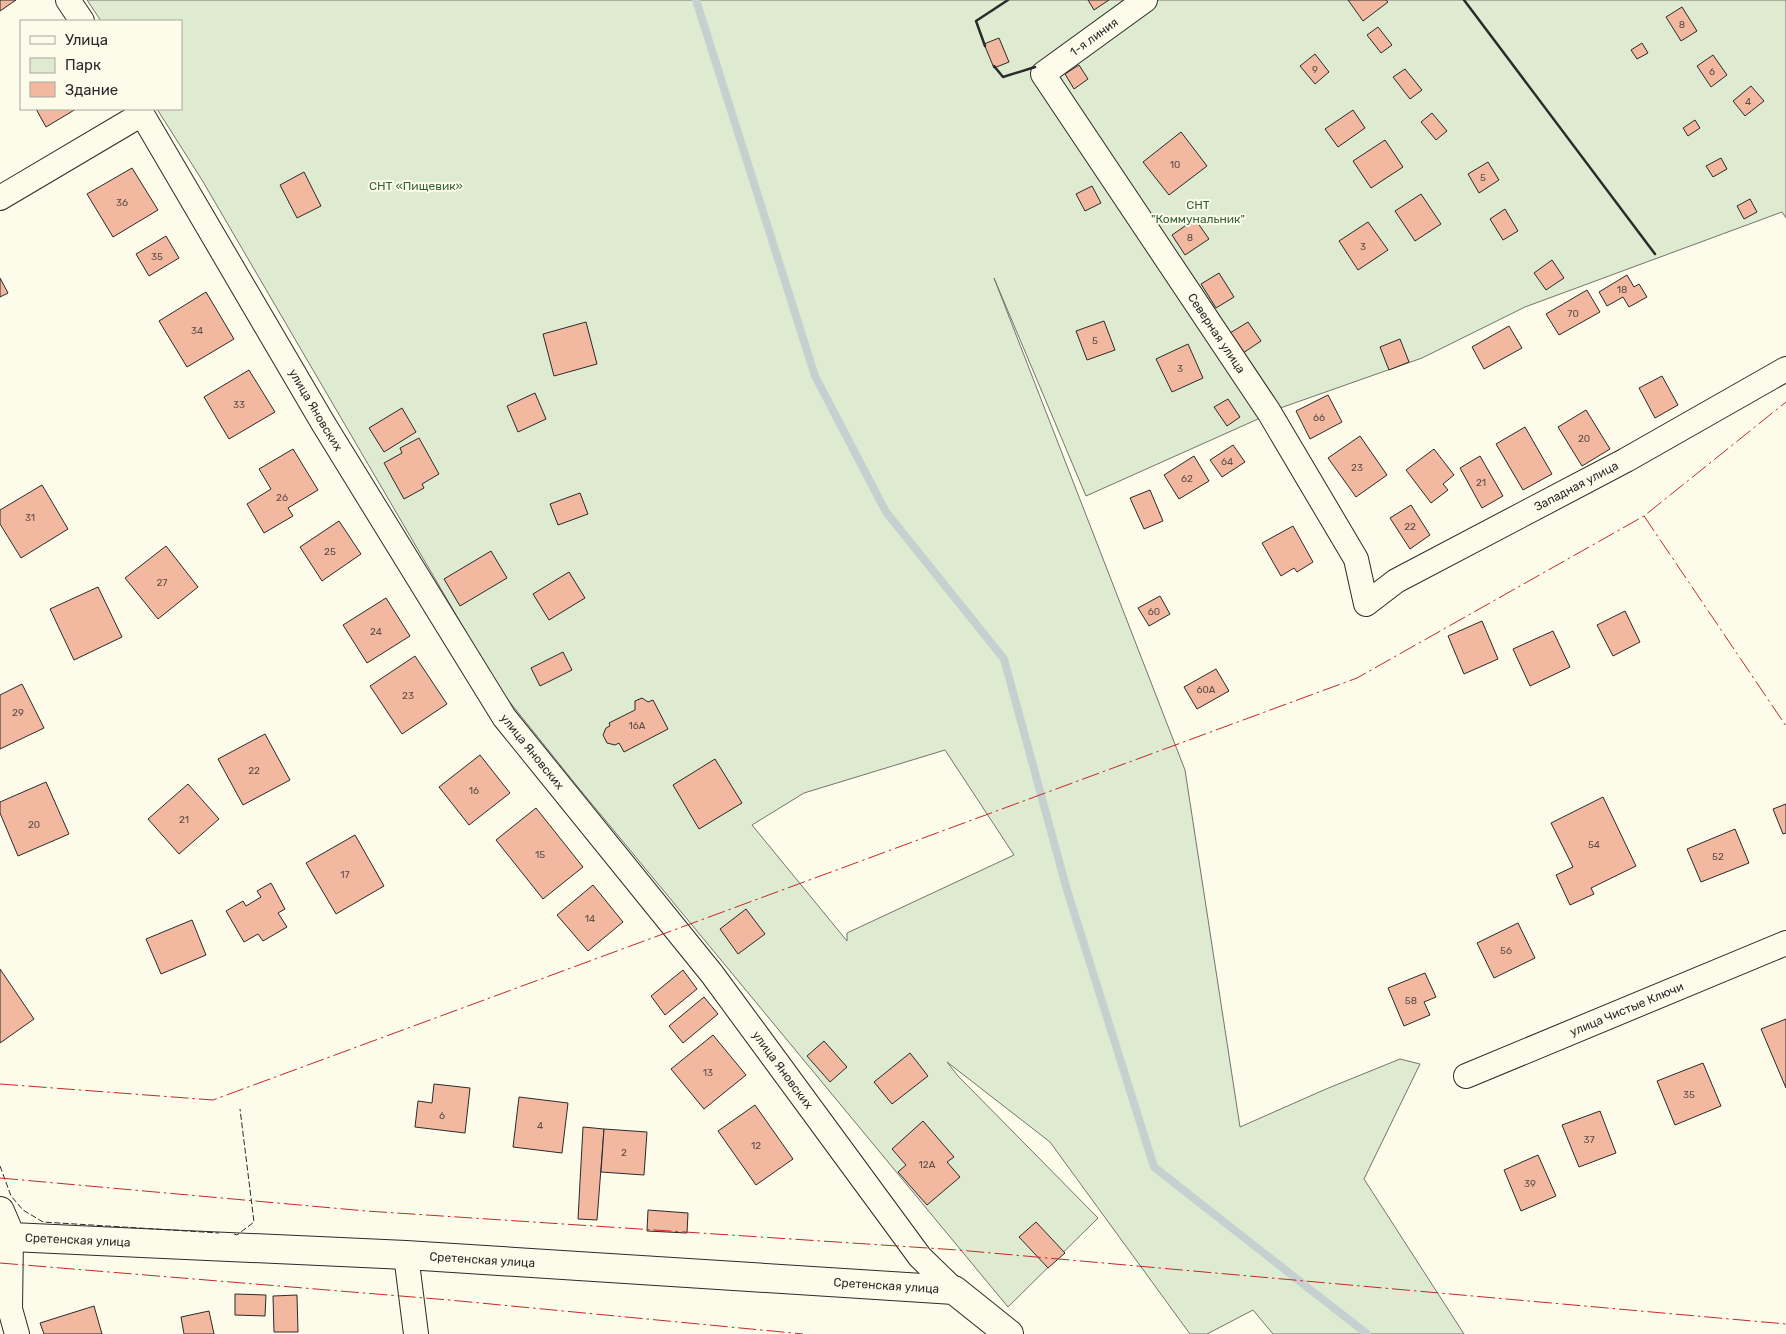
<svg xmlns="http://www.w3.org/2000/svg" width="1786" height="1334" font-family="Rubik,sans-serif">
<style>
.green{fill:#deebd1;stroke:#74746e;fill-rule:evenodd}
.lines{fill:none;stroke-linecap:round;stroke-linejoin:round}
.stream{stroke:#c7d0d0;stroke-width:8}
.building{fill:#f2b8a0;stroke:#2b2b2b}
.minor-casing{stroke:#2b2b2b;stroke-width:26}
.tertiary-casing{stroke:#2b2b2b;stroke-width:30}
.minor{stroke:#fdfbea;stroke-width:24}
.tertiary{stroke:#fdfbea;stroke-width:28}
.fence{stroke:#2b2b2b;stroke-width:1;stroke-dasharray:6 2.5;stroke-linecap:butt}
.wall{stroke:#2b2b2b;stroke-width:2.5}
.power{stroke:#c62828;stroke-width:1;stroke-dasharray:18 4 2.5 4;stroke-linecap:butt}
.labels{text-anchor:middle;stroke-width:4;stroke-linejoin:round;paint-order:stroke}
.number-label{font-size:10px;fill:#5d4e48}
.street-label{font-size:12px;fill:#2b2b2b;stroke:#fdfbea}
.park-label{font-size:12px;fill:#34623c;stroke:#fdfbea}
</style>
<rect width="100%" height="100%" fill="#fdfbea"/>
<path class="green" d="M87,0H1786V218L1782,212L1525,307L1422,358L1269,412L1258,419L1086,496L994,278L1185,770L1240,1127L1326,1089L1400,1059L1420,1064L1364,1179L1464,1334H1273L1253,1310L1207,1334H1190L1050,1142L947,1062L958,1076L1098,1218L1008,1307L577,786L500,690L202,180L157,109H181V21H101ZM945,750L1014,855L847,933V941L752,825L804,793Z"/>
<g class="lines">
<path class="stream" d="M696,0L815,376L886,512L1004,659L1067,890L1154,1167L1367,1334"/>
</g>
<g class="building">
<path d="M0,0H16L0,11Z"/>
<path d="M1088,0H1109L1094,10Z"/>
<path d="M1348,0H1386L1388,2L1363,21Z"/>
<path d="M1682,7L1697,31L1681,41L1666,17Z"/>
<path d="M1378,27L1392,45L1381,53L1367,35Z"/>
<path d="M999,38L1009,62L994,68L984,44Z"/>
<path d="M1642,43L1648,53L1637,59L1631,50Z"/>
<path d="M1315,54L1329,72L1315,84L1300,66Z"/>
<path d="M1713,55L1727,75L1711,87L1697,66Z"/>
<path d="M1079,65L1088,79L1074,89L1065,74Z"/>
<path d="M1405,69L1422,90L1410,99L1393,77Z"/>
<path d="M1751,86L1764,101L1745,116L1733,101Z"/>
<path d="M36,109H76L46,127Z"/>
<path d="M1353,110L1365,128L1338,147L1325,129Z"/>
<path d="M1432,113L1447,131L1436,140L1421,122Z"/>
<path d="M1695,120L1700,128L1688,136L1683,128Z"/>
<path d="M1181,132L1207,166L1169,195L1143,162Z"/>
<path d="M1385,140L1403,167L1371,188L1353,161Z"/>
<path d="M1721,158L1727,169L1713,177L1706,166Z"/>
<path d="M1488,162L1499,180L1479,193L1468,174Z"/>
<path d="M132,168L158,210L113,237L87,194Z"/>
<path d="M304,172L321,206L297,218L280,185Z"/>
<path d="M1092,186L1101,203L1085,211L1076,194Z"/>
<path d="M1421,194L1441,224L1415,241L1395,211Z"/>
<path d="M1750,199L1757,212L1744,219L1737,206Z"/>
<path d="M1505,209L1518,231L1503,240L1490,219Z"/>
<path d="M1195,219L1209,239L1185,255L1172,235Z"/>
<path d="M1368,222L1388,250L1358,270L1339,241Z"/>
<path d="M166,236L179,258L149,276L136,254Z"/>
<path d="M1552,260L1564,278L1546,290L1534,273Z"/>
<path d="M1219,273L1234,297L1216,308L1201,284Z"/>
<path d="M1627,275L1634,287L1639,284L1647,297L1629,307L1623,297L1607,306L1599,292Z"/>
<path d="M0,278L8,293L0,297Z"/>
<path d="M1587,290L1600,312L1559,335L1546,314Z"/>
<path d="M206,292L234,339L187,367L159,321Z"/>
<path d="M1104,321L1115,350L1087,360L1076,331Z"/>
<path d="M586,322L597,364L554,376L543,334Z"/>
<path d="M1248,322L1261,341L1243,353L1230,333Z"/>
<path d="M1509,326L1522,348L1484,369L1472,347Z"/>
<path d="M1400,339L1409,362L1389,370L1380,347Z"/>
<path d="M1188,344L1203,378L1172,392L1156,359Z"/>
<path d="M249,370L275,412L229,439L204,397Z"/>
<path d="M1662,376L1678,405L1655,418L1639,388Z"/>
<path d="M535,393L546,419L518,432L507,406Z"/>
<path d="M1328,395L1342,422L1310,439L1296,411Z"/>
<path d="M1228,399L1240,417L1227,426L1214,407Z"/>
<path d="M402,408L416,432L384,452L369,428Z"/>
<path d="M1586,410L1610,449L1582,466L1558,427Z"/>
<path d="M1525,427L1552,474L1523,490L1496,444Z"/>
<path d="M1360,436L1387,475L1356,497L1328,458Z"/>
<path d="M419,438L439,474L422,484L424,488L404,499L384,463L402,453L400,448Z"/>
<path d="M1233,445L1245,462L1222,477L1210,460Z"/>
<path d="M293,449L318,490L288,508L293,516L264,533L247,504L271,489L259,469Z"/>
<path d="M1434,449L1454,475L1443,484L1448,490L1431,503L1406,470Z"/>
<path d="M1194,456L1209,481L1179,499L1164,475Z"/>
<path d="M1480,456L1503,496L1482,508L1460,468Z"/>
<path d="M42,485L68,529L21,558L0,524V510Z"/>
<path d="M1150,490L1163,521L1144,529L1130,498Z"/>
<path d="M580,493L588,514L558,525L550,504Z"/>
<path d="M1411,505L1430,535L1410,549L1390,518Z"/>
<path d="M339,521L361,554L322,581L300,547Z"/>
<path d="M1293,526L1313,562L1297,572L1294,568L1281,576L1262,543Z"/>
<path d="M166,546L198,587L158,619L125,578Z"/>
<path d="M491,551L507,578L460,606L444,579Z"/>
<path d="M569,572L585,598L549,620L533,594Z"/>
<path d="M98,587L122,637L74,660L50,609Z"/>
<path d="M1160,596L1170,614L1149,626L1138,608Z"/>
<path d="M386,598L410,636L367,663L343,625Z"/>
<path d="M1625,611L1640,642L1613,656L1597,625Z"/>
<path d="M1482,621L1498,659L1464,674L1448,636Z"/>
<path d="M1553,631L1570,667L1530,686L1513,649Z"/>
<path d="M563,652L572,670L540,686L531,668Z"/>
<path d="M415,656L447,704L402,734L370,686Z"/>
<path d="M1216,669L1229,691L1197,709L1184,687Z"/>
<path d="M22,684L44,728L0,749V695Z"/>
<path d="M642,698L648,702L653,700L668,729L624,752L619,743L615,745L607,743L603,735L606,728L610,726L609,723L635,710V701Z"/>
<path d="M265,734L290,780L243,805L218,759Z"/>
<path d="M480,755L510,793L469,825L439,787Z"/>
<path d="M715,759L742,803L699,829L673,785Z"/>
<path d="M46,782L69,834L18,856L0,813V802Z"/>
<path d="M188,784L219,819L179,854L148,819Z"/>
<path d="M1603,797L1636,866L1591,888L1594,894L1570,905L1556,875L1573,867L1551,823Z"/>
<path d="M1786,804V833L1783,834L1773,809Z"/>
<path d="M536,808L583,867L543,899L496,840Z"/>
<path d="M1735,829L1749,863L1701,882L1687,849Z"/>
<path d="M355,835L384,886L336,914L306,863Z"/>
<path d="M271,883L285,909L278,913L287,927L263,941L258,934L244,942L226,911L243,901L246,906L261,897L257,891Z"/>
<path d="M593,885L623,922L588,951L557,915Z"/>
<path d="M746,909L765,934L738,954L720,929Z"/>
<path d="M192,920L206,955L161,974L146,939Z"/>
<path d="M1518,923L1535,958L1494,978L1477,943Z"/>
<path d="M0,969L34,1019L0,1043Z"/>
<path d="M683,970L697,989L665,1015L651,996Z"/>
<path d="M1425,973L1436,997L1424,1002L1430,1015L1404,1026L1388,988Z"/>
<path d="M704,997L718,1014L683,1043L669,1026Z"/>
<path d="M1786,1019V1088L1761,1029Z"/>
<path d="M713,1035L746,1075L704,1109L671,1069Z"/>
<path d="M824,1041L847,1067L830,1082L807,1056Z"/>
<path d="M910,1053L928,1076L892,1104L874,1082Z"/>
<path d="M1703,1063L1721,1106L1675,1125L1657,1081Z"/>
<path d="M434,1084L470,1088L465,1133L415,1127L418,1101L432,1103Z"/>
<path d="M519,1097L568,1103L562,1153L513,1147Z"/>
<path d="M755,1105L793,1159L756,1185L718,1131Z"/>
<path d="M1600,1111L1616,1153L1579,1167L1562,1125Z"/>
<path d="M923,1121L954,1157L947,1162L960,1177L927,1205L898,1172L906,1165L892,1149Z"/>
<path d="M583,1127L604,1129L597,1220L578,1219Z"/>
<path d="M604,1129L647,1132L644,1175L601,1172Z"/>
<path d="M1538,1155L1556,1196L1521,1211L1504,1170Z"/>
<path d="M648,1210L688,1213L687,1233L647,1231Z"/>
<path d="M1036,1222L1065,1253L1048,1268L1019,1237Z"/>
<path d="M235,1294L266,1295L265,1316L235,1315Z"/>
<path d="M297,1295L298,1332H274L273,1296Z"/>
<path d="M94,1306L102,1334H44L40,1323Z"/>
<path d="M209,1311L214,1334H184L181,1317Z"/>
</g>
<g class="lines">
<g class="minor-casing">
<g id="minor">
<path d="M68,0L82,21"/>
<path id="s1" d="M1145,0L1043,74L1269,412L1356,559L1366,604L1396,581L1626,460L1786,369"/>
<path id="s2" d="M139,109L323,423L504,717L712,974L920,1257L954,1290"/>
<path d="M0,198L142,114"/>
<path id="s3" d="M1466,1076L1786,943"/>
<path d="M11,1237L10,1309L17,1334"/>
<path d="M406,1255L416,1334"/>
</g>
</g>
<g class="tertiary-casing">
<g id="tertiary">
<path id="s4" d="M0,1211L11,1237L406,1255L954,1290L1009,1334"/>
</g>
</g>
<use href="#minor" class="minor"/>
<use href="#tertiary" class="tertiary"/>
<g class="fence">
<path d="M0,1166L11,1196L23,1210L43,1222L219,1233"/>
<path d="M234,1234L237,1235L254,1222L240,1109"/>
</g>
<g class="wall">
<path d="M1464,0L1655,254"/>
<path d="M985,46L976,21L1008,0"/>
<path d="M994,66L1003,77L1035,67"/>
</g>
<g class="power">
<path d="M1644,516L1786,726"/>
<path d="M0,1084L213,1100L1357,678L1644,516L1786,402"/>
<path d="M0,1178L366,1211L958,1250L1786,1324"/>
<path d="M0,1263L449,1300L803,1334"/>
</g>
</g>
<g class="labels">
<g class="number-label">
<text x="1682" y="28">8</text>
<text x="1315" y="73">9</text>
<text x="1712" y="75">6</text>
<text x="1748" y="105">4</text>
<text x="1175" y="168">10</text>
<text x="1483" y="181">5</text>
<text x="122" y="206">36</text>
<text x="1190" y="241">8</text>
<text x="1363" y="250">3</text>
<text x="157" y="260">35</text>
<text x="1622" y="293">18</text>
<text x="1573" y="317">70</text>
<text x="197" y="334">34</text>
<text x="1095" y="344">5</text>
<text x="1180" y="372">3</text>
<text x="239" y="408">33</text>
<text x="1319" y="421">66</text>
<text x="1584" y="442">20</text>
<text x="1227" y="465">64</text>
<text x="1357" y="471">23</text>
<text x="1187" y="482">62</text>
<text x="1481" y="486">21</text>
<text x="282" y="501">26</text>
<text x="30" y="521">31</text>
<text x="1410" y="530">22</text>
<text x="330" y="555">25</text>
<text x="162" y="586">27</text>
<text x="1154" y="615">60</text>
<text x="376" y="635">24</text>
<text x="1206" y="693">60А</text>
<text x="408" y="699">23</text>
<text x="18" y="716">29</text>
<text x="637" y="729">16А</text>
<text x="254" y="774">22</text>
<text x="474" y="794">16</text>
<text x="184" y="823">21</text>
<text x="34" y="828">20</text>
<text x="1594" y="848">54</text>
<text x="540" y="858">15</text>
<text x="1718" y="860">52</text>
<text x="345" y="878">17</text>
<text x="590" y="922">14</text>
<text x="1506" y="954">56</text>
<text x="1411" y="1004">58</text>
<text x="708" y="1076">13</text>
<text x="1689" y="1098">35</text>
<text x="442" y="1119">6</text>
<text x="540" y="1129">4</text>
<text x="1589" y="1143">37</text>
<text x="756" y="1149">12</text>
<text x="624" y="1156">2</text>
<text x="927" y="1168">12А</text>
<text x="1530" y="1187">39</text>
</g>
<g class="street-label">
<text transform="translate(1094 37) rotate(-36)" y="4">1-я линия</text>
<text dy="4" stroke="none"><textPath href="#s1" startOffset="438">Северная улица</textPath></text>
<text dy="4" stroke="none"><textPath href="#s2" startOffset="349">улица Яновских</textPath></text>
<text dy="4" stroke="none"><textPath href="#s1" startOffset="991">Западная улица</textPath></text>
<text dy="4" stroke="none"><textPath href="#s2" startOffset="754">улица Яновских</textPath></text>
<text dy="4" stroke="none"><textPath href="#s3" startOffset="174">улица Чистые Ключи</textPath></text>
<text dy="4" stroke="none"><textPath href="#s2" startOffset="1159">улица Яновских</textPath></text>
<text dy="4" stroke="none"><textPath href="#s4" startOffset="95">Сретенская улица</textPath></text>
<text dy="4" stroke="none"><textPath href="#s4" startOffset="500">Сретенская улица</textPath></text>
<text dy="4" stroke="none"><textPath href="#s4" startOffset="905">Сретенская улица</textPath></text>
</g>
<g class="park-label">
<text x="416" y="190">СНТ «Пищевик»</text>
<text x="1198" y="209">СНТ<tspan x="1198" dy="14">"Коммунальник"</tspan></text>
</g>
</g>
<rect x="20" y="20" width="162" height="90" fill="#fdfbea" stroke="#a9a89e"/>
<rect x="30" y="36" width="25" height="8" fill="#fdfbea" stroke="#a9a89e"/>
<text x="65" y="45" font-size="15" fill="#2b2b2b">Улица</text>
<rect x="30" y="58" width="25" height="15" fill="#deebd1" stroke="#a9a89e"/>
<text x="65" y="70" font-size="15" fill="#2b2b2b">Парк</text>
<rect x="30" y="82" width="25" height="15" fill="#f2b8a0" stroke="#a9a89e"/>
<text x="65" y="95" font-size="15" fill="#2b2b2b">Здание</text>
</svg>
